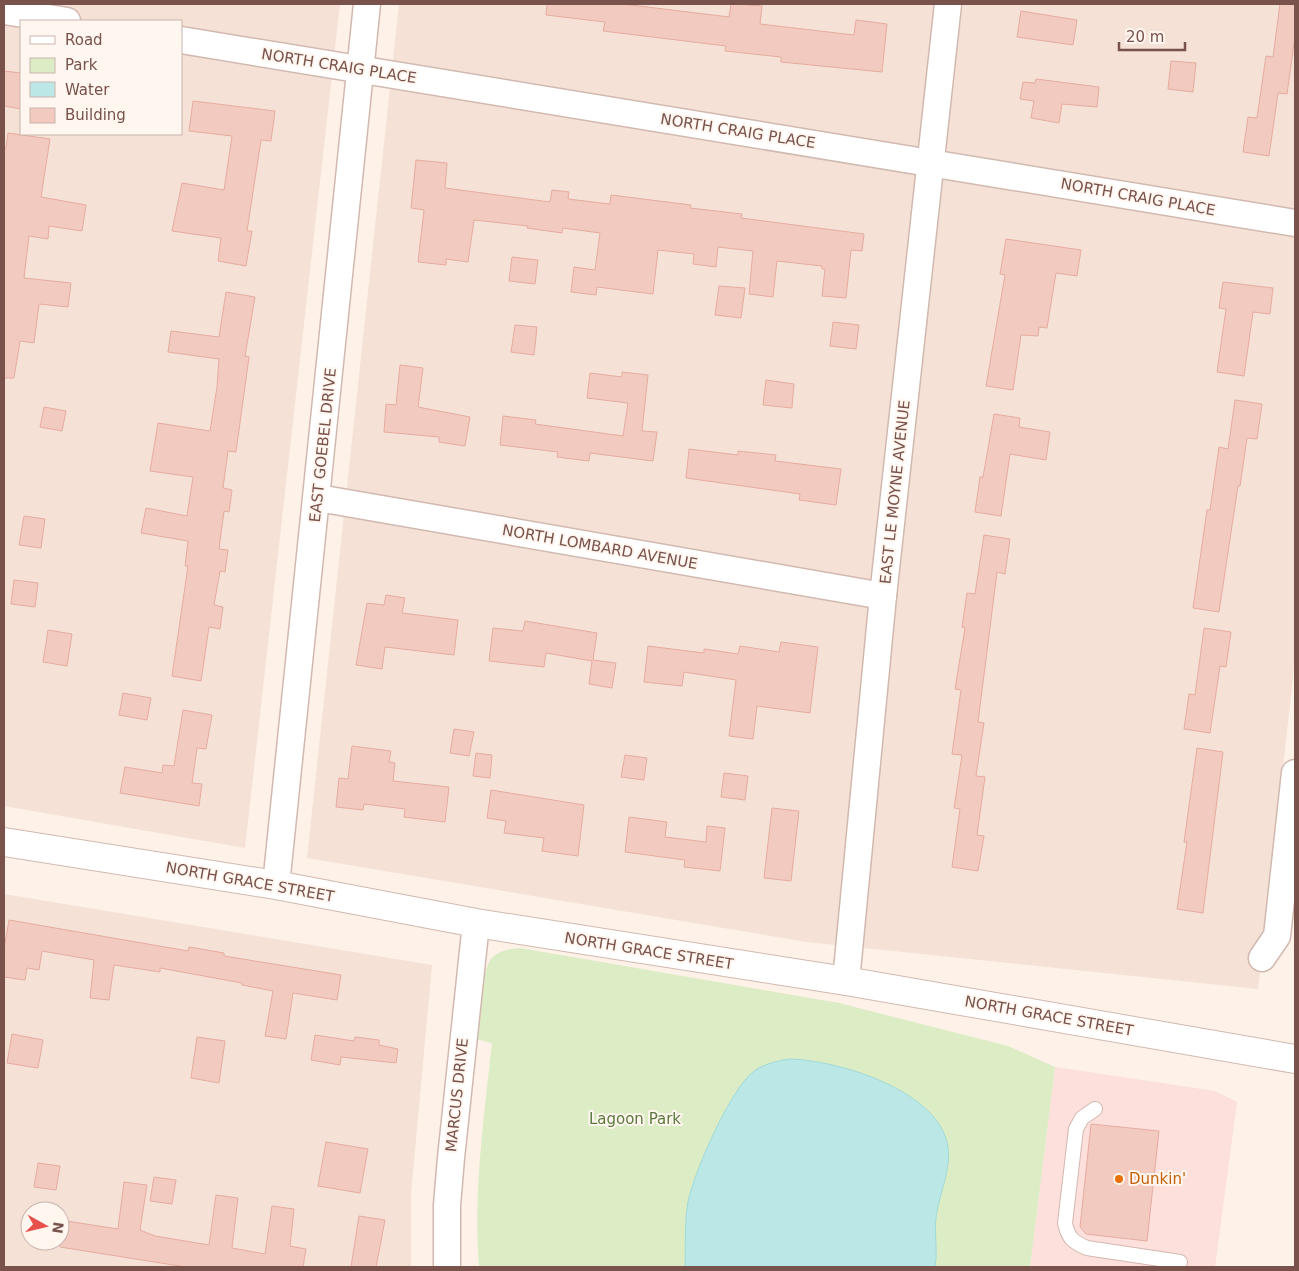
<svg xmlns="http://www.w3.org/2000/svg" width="1299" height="1271" font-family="'DejaVu Sans',sans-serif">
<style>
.residential{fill:#f5e1d6;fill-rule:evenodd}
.commercial{fill:#fddfdc}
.green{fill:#dcecc5}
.water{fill:#bbe8e6;stroke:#a1dad8}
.building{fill:#f3cabf;stroke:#e6ac9f}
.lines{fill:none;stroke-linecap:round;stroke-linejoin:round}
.service-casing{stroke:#d2b9af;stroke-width:16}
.minor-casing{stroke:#d2b9af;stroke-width:29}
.tertiary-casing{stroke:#d2b9af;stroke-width:30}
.service{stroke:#fff;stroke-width:14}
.minor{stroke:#fff;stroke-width:26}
.tertiary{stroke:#fff;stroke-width:28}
.food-dot{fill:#e8710a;stroke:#fff6ef;stroke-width:2}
.labels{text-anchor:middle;stroke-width:4;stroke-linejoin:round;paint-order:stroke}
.street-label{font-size:15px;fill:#78524b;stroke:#fff6ef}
.park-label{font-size:15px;fill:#5b793f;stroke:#fff6ef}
.food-label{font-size:15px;fill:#c56008;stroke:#fff6ef;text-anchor:start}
</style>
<rect width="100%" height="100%" fill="#fdf1e8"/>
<g class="residential">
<path d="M4,4H340L245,848L4,806ZM21,21H181V134H21Z"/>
<path d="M399,4H1295V660L1258,989L807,942L307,858Z"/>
<path d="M4,894L432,965L411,1194V1267H4ZM30,1211H60V1241H30Z"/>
</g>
<path class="commercial" d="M1055,1067L1215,1091L1237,1102L1215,1267H1030Z"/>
<path class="green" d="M520,948L839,1003L1008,1046L1055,1067L1030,1267H479C473,1193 484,1117 492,1043L475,1039C477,1022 482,971 491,959C499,950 509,949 520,948Z"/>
<path class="water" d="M789,1059C837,1060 934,1089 947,1142C953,1167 939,1193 936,1218C934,1234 938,1251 935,1267H685C686,1246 684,1223 688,1202C694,1172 730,1090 753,1072C763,1064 777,1061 789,1059Z"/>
<g class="building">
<path d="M547,4H623L729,17L731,4H737L762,6L760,24L854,35L856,20L887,24L882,72L781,62V57L725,51L726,46L603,31L605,22L546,15Z"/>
<path d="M1280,4H1295V36L1287,94L1278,93L1269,156L1243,152L1248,117L1257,118L1266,56L1273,57Z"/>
<path d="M1021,11L1077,20L1073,45L1017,37Z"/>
<path d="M1171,61L1196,63L1193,92L1168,89Z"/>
<path d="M4,71L21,73V109L4,106Z"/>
<path d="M1036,79L1099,87L1097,107L1062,104L1059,123L1031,118L1034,101L1020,99L1023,82L1035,83Z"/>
<path d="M193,101L275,111L271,141L261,140L247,231H252L246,266L218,261L221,238L172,231L182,183L224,190L232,136L189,131Z"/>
<path d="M8,133L50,139L41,197L86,205L82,231L49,226L48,239L29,236L24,278L71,283L68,307L39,304L34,343L20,341L14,378H4V148H6Z"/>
<path d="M416,160L447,163L445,188L550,202L552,190L569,192L568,199L610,204L611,195L691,205L690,208L742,214L741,218L864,234L862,251L851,250L846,298L822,296L825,269H822V266L777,261L773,297L749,294L753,251L718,247L716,267L693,264L694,254L658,250L653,294L597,287L596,295L571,292L574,267L595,270L600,233L563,228L562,233L527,228L528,226L474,220L468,262L446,259V265L418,262L424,210L411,208Z"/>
<path d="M1006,239L1081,250L1077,276L1056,273L1047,328L1039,327L1038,336L1021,335L1013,390L986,386L1005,275L1000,274Z"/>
<path d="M512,257L538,260L535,284L509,281Z"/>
<path d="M1223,282L1273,288L1270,314L1253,312L1244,376L1217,372L1226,309L1219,308Z"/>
<path d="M719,286L745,288L741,318L715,315Z"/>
<path d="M226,292L255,297L245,356L249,357L236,452L228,451L223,488L232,490L229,512L224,511L219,549L228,550L225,572L220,571L214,605L223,607L220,629L209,627L201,681L172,676L188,566H185L188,541L141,533L146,508L187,516L193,477L150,471L158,423L210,431L217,387L219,359L168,352L171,331L219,337Z"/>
<path d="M833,322L859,325L856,349L830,346Z"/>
<path d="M515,325L537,327L534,355L511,352Z"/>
<path d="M400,365L423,368L418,407L470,417L465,446L439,442V437L384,432L386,404L396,405Z"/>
<path d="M622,372L648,375L642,431L657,432L653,461L590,453L589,461L557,457L558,452L500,445L503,416L536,420L535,424L623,436L628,403L587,398L590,373L622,377Z"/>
<path d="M766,380L794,384L792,408L763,405Z"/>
<path d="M1235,400L1262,404L1257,439L1247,438L1240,486H1238L1219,612L1193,608L1207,510H1210L1219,447L1228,449Z"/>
<path d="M44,407L66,411L62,431L40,427Z"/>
<path d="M994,414L1020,418L1019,427L1050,432L1046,460L1010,454L1001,516L975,512L980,477H983Z"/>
<path d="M689,449L738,455V451L776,455L775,461L841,469L836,505L799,500L800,494L686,478Z"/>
<path d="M24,516L45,519L41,548L19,545Z"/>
<path d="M984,535L1010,539L1005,574L997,572L978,722L984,723L976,776L985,777L977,835L984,836L978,871L952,867L960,809L954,808L962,755L952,754L961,690L955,689L965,628L962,627L967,593L975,594Z"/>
<path d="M14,580L38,583L35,607L11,604Z"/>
<path d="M386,595L405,598L402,613L458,620L454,655L385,647L382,669L356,665L367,603L384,605Z"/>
<path d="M525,621L597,633L593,660L616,663L612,688L589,684L592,661L546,653L544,667L489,661L493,628L523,631Z"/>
<path d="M1204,628L1231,632L1226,667L1220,666L1210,733L1184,729L1189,694L1195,695Z"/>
<path d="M48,630L72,634L67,666L43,662Z"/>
<path d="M781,642L818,647L810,713L757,706L753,739L729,736L736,680L684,672L682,686L644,682L648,646L704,653V649L738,654L740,646L779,652Z"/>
<path d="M123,693L151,698L147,720L119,715Z"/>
<path d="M183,710L212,715L206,749L197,748L192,783L202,784L199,806L120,793L125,767L162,773L163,765L174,766Z"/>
<path d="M454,729L474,732L469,756L450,753Z"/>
<path d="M352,746L391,751L389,762L395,763L393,781L449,787L445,822L404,817L405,809L364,804L363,810L336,807L339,778L348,779Z"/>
<path d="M1197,748L1223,752L1203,913L1177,909L1187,842H1184Z"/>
<path d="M476,753L492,755L490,778L473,776Z"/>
<path d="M625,755L647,758L644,780L621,777Z"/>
<path d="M724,773L748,776L745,800L721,797Z"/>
<path d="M491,790L584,805L578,856L542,851L544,838L504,833L506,821L487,818Z"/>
<path d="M772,808L799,811L791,881L764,878Z"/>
<path d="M629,817L667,822L665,837L706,842L707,826L725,828L720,871L684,867L685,860L625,852Z"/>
<path d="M9,920L188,951L189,947L224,953V956L341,975L337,1000L293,993L286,1039L265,1036L273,991L242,985V983L160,968V972L114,965L109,1000L90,998L94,960L42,951L39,970L27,968L25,980L4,977V949Z"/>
<path d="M12,1034L43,1040L38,1068L7,1063Z"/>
<path d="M315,1035L354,1041L355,1037L379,1040V1045L398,1049L396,1063L341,1057L340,1065L311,1060Z"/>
<path d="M197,1037L225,1041L219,1083L191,1078Z"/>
<path d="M1091,1124L1159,1131L1147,1241L1086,1234L1080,1227Z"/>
<path d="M326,1142L368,1149L360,1193L318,1186Z"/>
<path d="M38,1163L60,1166L56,1190L34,1187Z"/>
<path d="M154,1177L176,1180L172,1204L150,1201Z"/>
<path d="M124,1182L147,1185L140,1230L155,1236L209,1245L216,1195L238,1198L232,1248L265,1254L272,1206L294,1209L290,1246L306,1249L303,1267H186L60,1247V1220L118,1229Z"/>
<path d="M359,1216L385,1220L376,1267H351Z"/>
</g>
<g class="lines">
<g class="service-casing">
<path id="service" d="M1095,1109L1082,1118L1076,1129L1065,1223C1068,1238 1073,1242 1087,1248L1180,1262"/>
</g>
<g class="minor-casing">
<g id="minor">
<path d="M4,11L67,21"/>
<path d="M181,40L1295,223"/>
<path d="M318,498L883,596"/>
<path d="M276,885L367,4"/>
<path d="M1262,958L1277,936L1295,773"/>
<path d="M846,981L883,596L948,4"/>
<path d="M447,1267V1205L451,1158L476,923"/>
</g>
</g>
<g class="tertiary-casing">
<path id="tertiary" d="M4,842L276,885L476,923L846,981L1295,1059"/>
</g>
<use href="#service" class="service"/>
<use href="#minor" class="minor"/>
<use href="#tertiary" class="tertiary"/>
</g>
<circle class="food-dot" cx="1119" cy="1179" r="5"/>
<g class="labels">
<g class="street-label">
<text transform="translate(339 66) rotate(9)" y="5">NORTH CRAIG PLACE</text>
<text transform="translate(738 131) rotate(9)" y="5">NORTH CRAIG PLACE</text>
<text transform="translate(1138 197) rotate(10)" y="5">NORTH CRAIG PLACE</text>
<text transform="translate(323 445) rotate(-84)" y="5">EAST GOEBEL DRIVE</text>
<text transform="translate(895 492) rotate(-84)" y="5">EAST LE MOYNE AVENUE</text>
<text transform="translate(600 547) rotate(10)" y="5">NORTH LOMBARD AVENUE</text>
<text transform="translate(250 882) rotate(10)" y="5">NORTH GRACE STREET</text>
<text transform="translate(649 951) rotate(9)" y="5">NORTH GRACE STREET</text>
<text transform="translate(1049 1016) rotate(10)" y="5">NORTH GRACE STREET</text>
<text transform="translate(457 1095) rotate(-84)" y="5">MARCUS DRIVE</text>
</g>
<g class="park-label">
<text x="635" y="1124">Lagoon Park</text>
</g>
<g class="food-label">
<text x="1129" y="1184">Dunkin'</text>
</g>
</g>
<rect width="1299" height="1271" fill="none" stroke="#78524b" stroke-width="10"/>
<rect x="20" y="20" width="162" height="115" fill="#fff6ef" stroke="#c9b4ad"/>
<rect x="30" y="36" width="25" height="8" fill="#ffffff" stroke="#c9b4ad"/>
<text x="65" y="45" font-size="15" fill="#78524b">Road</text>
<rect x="30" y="58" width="25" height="15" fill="#dcecc5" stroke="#c9b4ad"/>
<text x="65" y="70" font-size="15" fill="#78524b">Park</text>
<rect x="30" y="82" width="25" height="15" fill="#bbe8e6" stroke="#c9b4ad"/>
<text x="65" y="95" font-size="15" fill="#78524b">Water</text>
<rect x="30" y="108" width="25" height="15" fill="#f3cabf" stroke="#c9b4ad"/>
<text x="65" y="120" font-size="15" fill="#78524b">Building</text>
<g transform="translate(45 1226) rotate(98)"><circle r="24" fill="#fff6ef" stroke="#c9b4ad"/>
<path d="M0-4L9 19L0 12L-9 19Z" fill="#e9504b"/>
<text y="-8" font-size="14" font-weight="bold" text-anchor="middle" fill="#78524b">N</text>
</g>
<path d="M1119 42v8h66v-8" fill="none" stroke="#78524b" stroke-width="2.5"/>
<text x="1126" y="42" font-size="15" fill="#78524b" stroke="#fff6ef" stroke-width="4" paint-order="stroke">20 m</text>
</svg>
